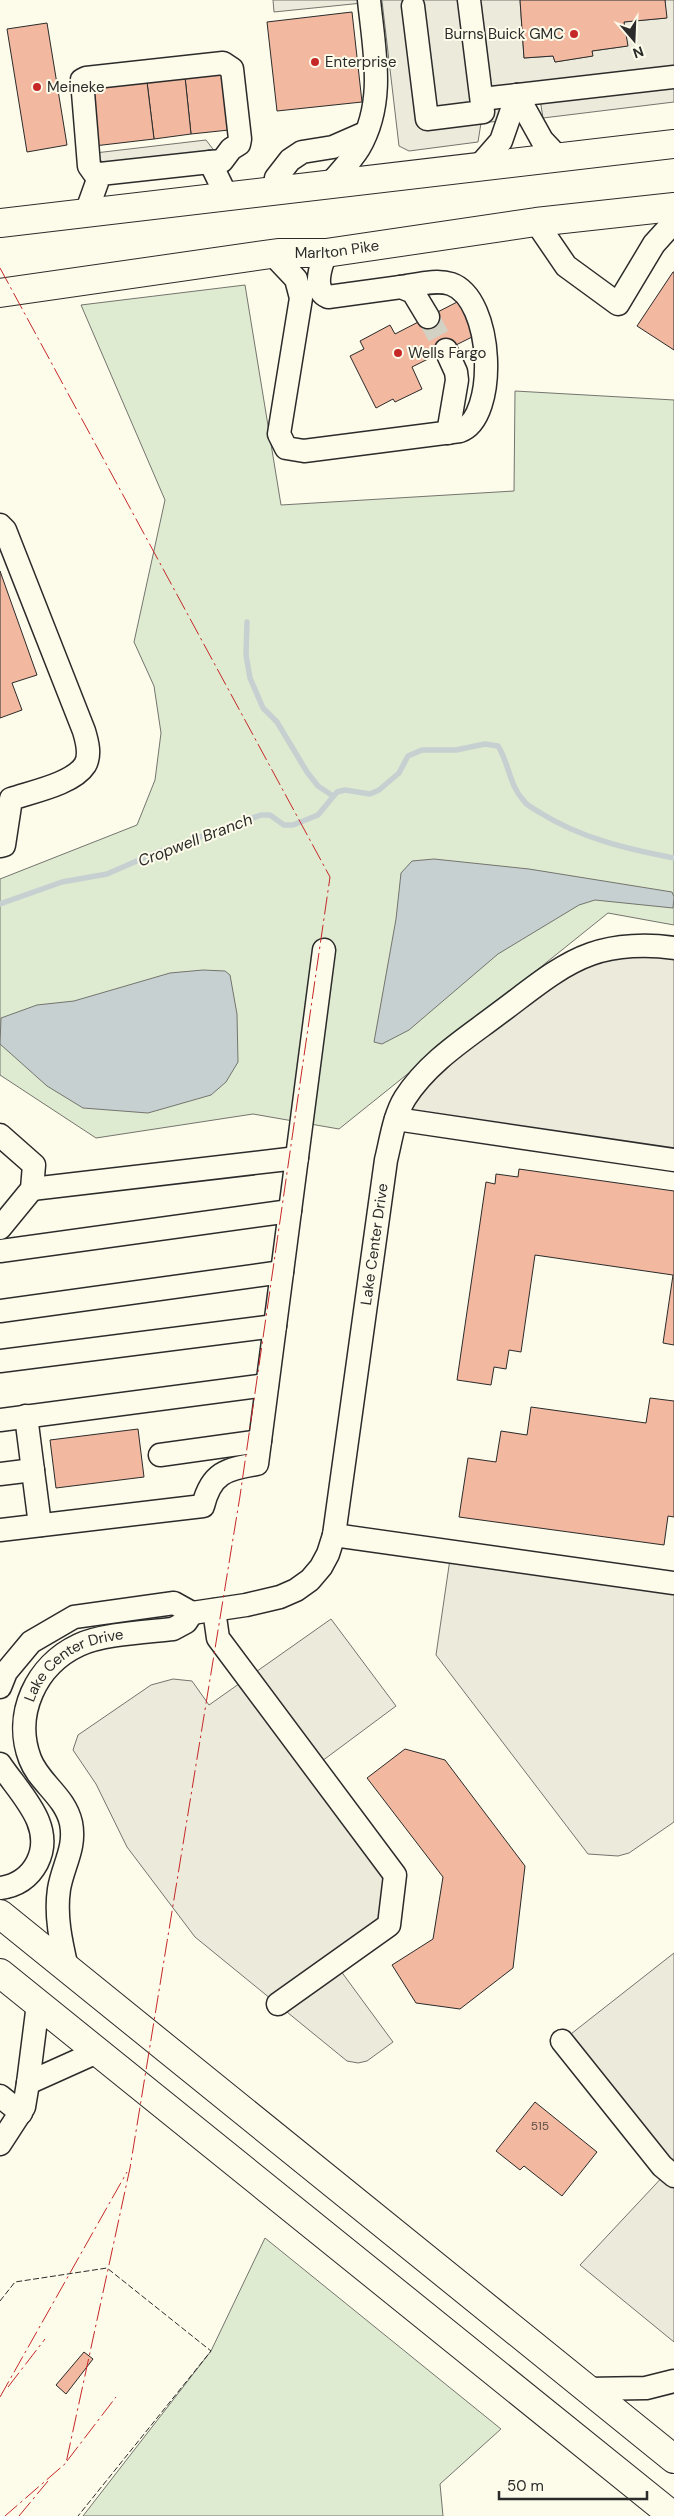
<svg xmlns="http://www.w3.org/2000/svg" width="674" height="2516" viewBox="0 0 674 2516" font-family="'DM Sans',sans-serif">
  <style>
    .green { fill: #deebd1; stroke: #74746e }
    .parking { fill: #eceadb; stroke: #74746e }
    .water { fill: #c7d0d0; stroke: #74746e }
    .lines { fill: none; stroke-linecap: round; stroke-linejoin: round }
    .stream { stroke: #c7d0d0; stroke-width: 5.5 }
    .building { fill: #f2b8a0; stroke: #2b2b2b }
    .minor-tunnel { stroke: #d3d1c4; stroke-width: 22; stroke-dasharray: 22 11; stroke-linecap: butt }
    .minor-casing { stroke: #2b2b2b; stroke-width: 25 }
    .highway-casing { stroke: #2b2b2b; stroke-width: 30 }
    .minor { stroke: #fdfbea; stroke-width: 22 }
    .highway { stroke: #fdfbea; stroke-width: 28 }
    .fence { stroke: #2b2b2b; stroke-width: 1; stroke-dasharray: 6 2.5; stroke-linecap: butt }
    .power { stroke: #c62828; stroke-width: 1; stroke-dasharray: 18 4 2.5 4; stroke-linecap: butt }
    .poi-dot { fill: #c62828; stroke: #fdfbea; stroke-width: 2 }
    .labels { text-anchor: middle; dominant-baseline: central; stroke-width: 4; stroke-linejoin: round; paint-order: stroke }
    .number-label { font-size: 12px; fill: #5d4e48 }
    .poi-label { font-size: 15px; fill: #2b2b2b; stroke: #fdfbea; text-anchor: start }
    .street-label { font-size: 15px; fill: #2b2b2b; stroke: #fdfbea }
    .water-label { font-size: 16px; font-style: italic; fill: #2b2b2b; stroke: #fdfbea }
  </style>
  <rect width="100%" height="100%" fill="#fdfbea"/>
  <g class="green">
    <path d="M245 285 281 505 514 491 515 391 674 400V925L608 913 339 1129 253 1114 96 1138 0 1075V879L137 825 155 780 161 733 154 686 134 642 165 500 81 305Z"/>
    <path d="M265 2238 501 2429 440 2484 443 2516H83L211 2351Z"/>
  </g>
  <g class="parking">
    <path d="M273 0H520L524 58 553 56 555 62 592 56V51L627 46 624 22 666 18 665 0H674V102L543 118 539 93 500 121 481 123 478 142 409 151 399 146 382 1 274 12Z"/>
    <path d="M206 140 222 161 111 173 95 153Z"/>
    <path d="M674 948V1160L396 1119 405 1099 562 969Z"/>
    <path d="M451 1552 674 1583V1822L629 1853 618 1856 588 1854 436 1655Z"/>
    <path d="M331 1619 396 1706 314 1767 395 1875 389 1925 335 1963 393 2042 367 2061 358 2063 347 2061 195 1937 127 1847 96 1784 73 1750 78 1735 151 1685 173 1679 192 1681 209 1705Z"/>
    <path d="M674 1953V2342L580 2265 668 2171 562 2041Z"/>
  </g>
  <g class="water">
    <path d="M434 859 529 869 672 892 674 897 673 908 595 900 579 905 498 954 409 1030 382 1044 374 1042 396 919 401 873 412 861Z"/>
    <path d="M203 970 225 971 230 975 237 1014 238 1062 226 1082 211 1095 148 1113 83 1108 47 1086 0 1044 1 1018 37 1005 74 1001 170 973Z"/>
  </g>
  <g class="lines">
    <g class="stream">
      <path d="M247 622 246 655 250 678 263 708 277 722 307 772 318 786 333 796"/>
      <path d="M0 904 62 882 107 874 155 853 261 815H270L284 825H293L318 815 337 792 345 790 370 794 379 790 399 773 408 756 422 750H456L485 744 498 746C509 763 509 785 524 801 527 806 535 809 539 812 580 838 627 849 674 858"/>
    </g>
  </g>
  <g class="building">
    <path d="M520 0H665L667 18 624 22 628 46 592 51 593 56 555 62 553 56 524 58Z"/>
    <path d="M352 12 362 102 277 111 267 22Z"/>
    <path d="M47 23 67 145 27 152 7 29Z"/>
    <path d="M222 73 229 130 191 134 185 77Z"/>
    <path d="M185 77 191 134 154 139 147 82Z"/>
    <path d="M147 82 154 139 94 146 87 89Z"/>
    <path d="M673 272H674V350L637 326Z"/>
    <path d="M459 301 476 335 412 367 422 389 395 402 393 399 376 408 350 356 364 349 360 341 390 325 395 334Z"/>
    <path d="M0 571 37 675 12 683 22 710 0 718Z"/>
    <path d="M519 1169 674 1191V1345L663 1343 673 1275 535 1255 521 1352 509 1350 506 1369 494 1367 491 1385 457 1380 486 1182 495 1184 496 1174 518 1177Z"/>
    <path d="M650 1398 674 1401V1517L668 1516 664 1545 459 1517 468 1458 496 1462 501 1431 527 1435 531 1407 646 1423Z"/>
    <path d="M138 1429 144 1477 56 1488 50 1440Z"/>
    <path d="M405 1749 445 1760 525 1866 513 1968 460 2009 416 2003 392 1965 433 1939 443 1877 367 1778Z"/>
    <path d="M535 2102 597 2152 562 2196 524 2166 520 2170 496 2151Z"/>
    <path d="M84 2352 93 2359 66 2394 56 2385Z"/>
  </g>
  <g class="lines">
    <path class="minor-tunnel" d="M428 317 446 350"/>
    <defs>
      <g id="minor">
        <path d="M413 6 427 119 483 112 469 0"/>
        <path d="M517 95 542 140 557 156"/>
        <path d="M482 99 674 77"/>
        <path d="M480 165 501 141 517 95"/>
        <path d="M100 174 94 173 89 166 82 80 86 78 223 63 232 69 240 139 239 144 231 149 222 161 210 162"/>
        <path d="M330 184C340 172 351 161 359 148 386 102 374 50 369 0"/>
        <path d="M274 191 276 178 290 160 302 152 333 147 365 133"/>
        <path d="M86 213 100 174 210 162 227 197"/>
        <path d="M536 222 566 266 618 304 654 244 674 222"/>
        <path d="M278 253 279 261 296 279 301 298 279 434 286 448 304 451 460 431C498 418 494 299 451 284 436 279 416 285 401 287"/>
        <path d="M326 253C321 265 312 290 328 297L401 287 413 292 428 317"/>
        <path d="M446 350 456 372 457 380 448 433"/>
        <path d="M0 525 5 530 84 731C87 741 91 755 85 765 73 784 31 792 11 799L4 845 0 846"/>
        <path d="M396 1119 674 1160"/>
        <path d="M0 1135 34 1165 32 1189 0 1228"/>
        <path d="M32 1189 297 1158"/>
        <path d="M0 1251 290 1211"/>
        <path d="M0 1311 282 1272"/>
        <path d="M0 1361 275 1326"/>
        <path d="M26 1416 40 1525"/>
        <path d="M0 1420 267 1385"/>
        <path d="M160 1455 260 1441"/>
        <path d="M0 1474 33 1470"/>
        <path d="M0 1530 203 1506C211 1473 226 1469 257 1464L324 950"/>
        <path d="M334 1535 674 1583"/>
        <path d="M214 1610 218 1638 395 1875 389 1925 278 2004"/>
        <path id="s1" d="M0 1687 6 1672 31 1642 74 1617 174 1603 192 1613 246 1605 280 1597 296 1590 310 1580 321 1567 328 1554 334 1535 386 1160C391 1140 394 1116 405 1098 428 1062 465 1039 498 1014 527 993 557 966 591 954 616 945 648 944 674 948"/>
        <path d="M0 1764C20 1794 56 1826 37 1863 29 1878 16 1886 0 1888"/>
        <path id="s2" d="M67 1968C61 1942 55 1916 59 1889 63 1865 76 1848 71 1823 65 1796 39 1783 30 1759 13 1714 36 1665 79 1645 102 1634 147 1632 173 1629L186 1622 192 1613"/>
        <path d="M38 2004 28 2083 97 2052"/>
        <path d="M562 2041 662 2166 674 2176"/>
        <path d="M0 2096 21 2113"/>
        <path d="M0 2144 24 2107 28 2083"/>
        <path d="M587 2389 646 2388 674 2381"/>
      </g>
      <g id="highway">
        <path d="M0 223 674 144"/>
        <path id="s3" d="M0 293 278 253H326L536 222 674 207"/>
        <path d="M0 1914 674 2459"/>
        <path d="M0 1973 673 2516"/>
      </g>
    </defs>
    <use href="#minor" class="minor-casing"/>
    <use href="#highway" class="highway-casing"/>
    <use href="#minor" class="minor"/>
    <use href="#highway" class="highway"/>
    <path class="fence" d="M0 2301 15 2282 107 2268 211 2351 78 2516"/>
    <g class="power">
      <path d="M0 268 330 877 240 1496 130 2168 66 2463 5 2516"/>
      <path d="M8 2387 45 2339"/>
      <path d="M0 2397 127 2172"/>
      <path d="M67 2461 116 2397"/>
      <path d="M19 2516 48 2481"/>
    </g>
  </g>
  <g class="poi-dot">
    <circle cx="574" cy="34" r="5"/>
    <circle cx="315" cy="62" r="5"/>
    <circle cx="37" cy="87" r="5"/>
    <circle cx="398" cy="353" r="5"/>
  </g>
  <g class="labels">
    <g class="number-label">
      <text x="540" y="2126">515</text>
    </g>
    <g class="poi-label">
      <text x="564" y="34" text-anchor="end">Burns Buick GMC</text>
      <text x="325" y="62">Enterprise</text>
      <text x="47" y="87">Meineke</text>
      <text x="408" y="353">Wells Fargo</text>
    </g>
    <g class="street-label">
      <text stroke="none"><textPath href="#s3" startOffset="340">Marlton Pike</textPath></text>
      <text stroke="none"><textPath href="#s1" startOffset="696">Lake Center Drive</textPath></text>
      <text stroke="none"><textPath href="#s2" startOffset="345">Lake Center Drive</textPath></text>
    </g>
    <g class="water-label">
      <text transform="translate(195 840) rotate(-21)">Cropwell Branch</text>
    </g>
  </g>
  <g transform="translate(634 40) rotate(161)" stroke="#fdfbea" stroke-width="4" paint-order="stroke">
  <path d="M0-4L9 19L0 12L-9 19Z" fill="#2b2b2b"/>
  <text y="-8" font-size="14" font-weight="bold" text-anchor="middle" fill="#2b2b2b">N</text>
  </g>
  <path d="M499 2491v8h148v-8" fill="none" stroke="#2b2b2b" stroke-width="2.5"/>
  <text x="507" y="2491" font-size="15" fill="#2b2b2b" stroke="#fdfbea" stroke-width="4" paint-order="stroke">50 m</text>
</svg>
